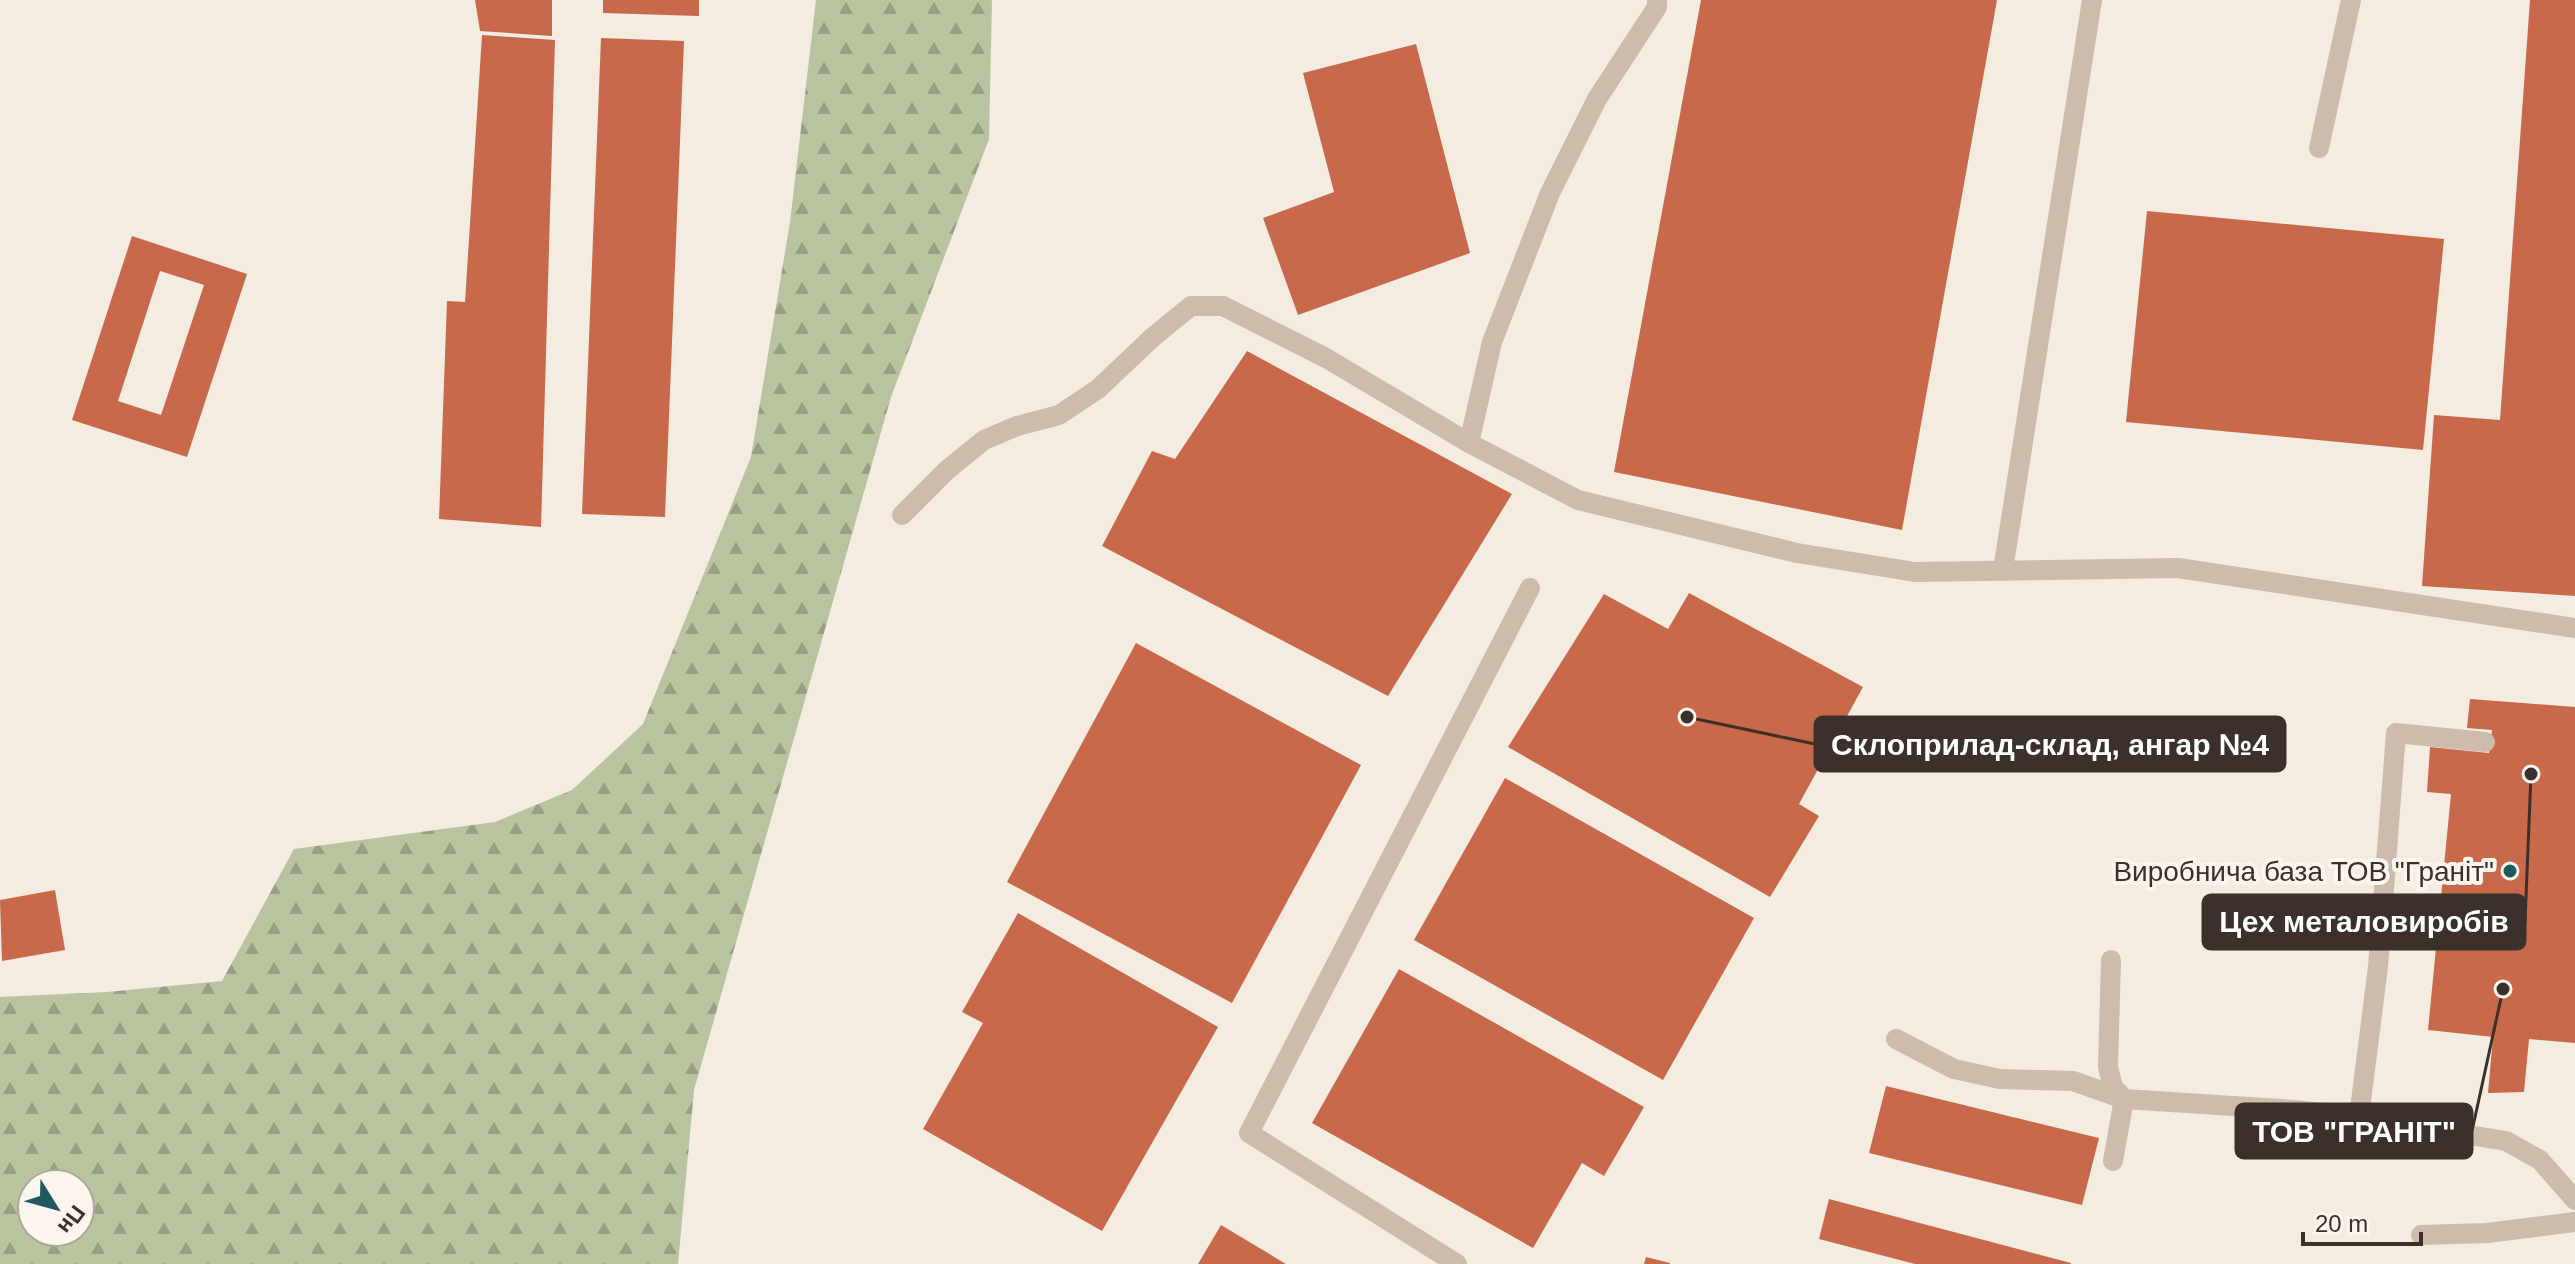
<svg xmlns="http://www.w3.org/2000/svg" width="2575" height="1264" viewBox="0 0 2575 1264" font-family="Helvetica,sans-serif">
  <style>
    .forest { fill: url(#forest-firs); fill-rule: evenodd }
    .building { fill: #c8694b; fill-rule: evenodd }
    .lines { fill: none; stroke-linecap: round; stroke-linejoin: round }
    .minor { stroke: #cdbbac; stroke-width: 20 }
    .poi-dot { fill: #1f5a5e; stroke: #fbf5ee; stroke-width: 3 }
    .labels { text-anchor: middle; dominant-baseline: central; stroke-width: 8; stroke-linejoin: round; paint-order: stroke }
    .poi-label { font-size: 28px; fill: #3b302b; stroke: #fbf5ee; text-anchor: end }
    .leader { fill: none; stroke: #3b302b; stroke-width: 3 }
    .callout-dot { fill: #3b302b; stroke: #fbf5ee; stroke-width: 3 }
    .callout { fill: #3b302b; stroke: #3b302b; stroke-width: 3 }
    .callout-label { font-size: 30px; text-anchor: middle; font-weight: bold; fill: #fff }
  </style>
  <defs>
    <pattern id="forest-firs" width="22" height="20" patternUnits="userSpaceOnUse" patternTransform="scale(2)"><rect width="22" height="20" fill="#b8c4a0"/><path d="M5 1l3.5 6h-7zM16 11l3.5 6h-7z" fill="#97a083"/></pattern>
  </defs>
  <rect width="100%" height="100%" fill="#f4ebe1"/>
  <path class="forest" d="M816 0H992L989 139 891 397 694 1090 678 1264H0V997L107 992 222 981 294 849 495 822 572 790 643 724 751 457 790 222ZM32 1184H80V1232H32Z"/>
  <g class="building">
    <path d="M475 0H552V36L480 31Z"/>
    <path d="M603 0H699V16L603 13Z"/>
    <path d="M1701 0H1997L1902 530 1614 472Z"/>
    <path d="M2530 0H2575V596L2422 586 2434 415 2500 420Z"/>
    <path d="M482 35 555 40 541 527 439 519 447 301 465 302Z"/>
    <path d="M601 38 684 41 665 517 582 514Z"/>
    <path d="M1416 44 1470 253 1298 315 1263 218 1334 192 1303 73Z"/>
    <path d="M2147 211 2444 239 2423 450 2126 422Z"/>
    <path d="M132 236 247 274 187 457 72 420ZM160 271 204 285 161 415 118 401Z"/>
    <path d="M1247 351 1512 494 1388 696 1102 546 1152 451 1175 459Z"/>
    <path d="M1689 593 1863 687 1799 804 1819 816 1770 897 1508 747 1604 594 1668 629Z"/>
    <path d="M1136 643 1361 765 1232 1003 1007 882Z"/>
    <path d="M2470 699 2575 707V1043L2529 1039 2524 1092 2488 1093 2493 1037 2428 1030 2451 794 2427 792 2430 747 2489 753 2492 730 2467 728Z"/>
    <path d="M1505 778 1754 918 1663 1080 1414 940Z"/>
    <path d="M55 890 65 950 2 961 0 900Z"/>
    <path d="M1018 913 1218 1027 1102 1231 923 1129 983 1023 962 1012Z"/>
    <path d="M1399 969 1644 1107 1604 1176 1582 1163 1533 1248 1312 1123Z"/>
    <path d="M1886 1086 2099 1138 2082 1205 1869 1153Z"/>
    <path d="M1829 1199 2071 1263V1264H1915L1819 1239Z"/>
    <path d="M1221 1225 1286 1264H1198Z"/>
    <path d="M1646 1257 1670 1263V1264H1644Z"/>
  </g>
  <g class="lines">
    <g class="minor">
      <path d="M2319 148 2351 0"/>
      <path d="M1469 443 1492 342 1550 193 1597 99 1657 7V0"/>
      <path d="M902 515 947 470 984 440 1017 426 1059 415 1098 389 1153 337 1191 306H1223L1326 358 1469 443 1578 500 1797 553 1915 572 2178 568 2575 628"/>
      <path d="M2003 570 2092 0"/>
      <path d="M2111 960 2108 1067 2113 1087 2124 1099 2113 1161"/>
      <path d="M1896 1039 1954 1069 2000 1079 2073 1081 2124 1099 2295 1110 2359 1117 2506 1141 2540 1160 2575 1200"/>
      <path d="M2359 1117 2378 967 2396 733 2485 742"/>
      <path d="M2421 1235 2487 1233 2575 1222"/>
      <path d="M1457 1264 1249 1133 1530 588"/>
    </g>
  </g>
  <circle class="poi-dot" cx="2510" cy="871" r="8"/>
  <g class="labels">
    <g class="poi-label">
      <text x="2494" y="871">Виробнича база ТОВ "Граніт"</text>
    </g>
  </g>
  <path class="leader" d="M1687 717L1815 744M2531 774L2525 922M2503 989L2472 1131"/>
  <g class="callout-dot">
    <circle cx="1687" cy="717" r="8"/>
    <circle cx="2531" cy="774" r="8"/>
    <circle cx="2503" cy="989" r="8"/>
  </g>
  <g class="callout">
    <rect x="1815" y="717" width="470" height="54" rx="8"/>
    <rect x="2203" y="895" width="322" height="54" rx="8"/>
    <rect x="2236" y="1104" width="236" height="54" rx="8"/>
  </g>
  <g class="callout-label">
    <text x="2050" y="755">Склоприлад-склад, ангар №4</text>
    <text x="2364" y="932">Цех металовиробів</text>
    <text x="2354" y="1142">ТОВ "ГРАНІТ"</text>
  </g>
  <g transform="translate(56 1208) rotate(127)"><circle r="38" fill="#fbf5ee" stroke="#aea6a0" stroke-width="2"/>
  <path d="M0-6L14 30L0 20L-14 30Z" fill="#1f5a5e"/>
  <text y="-12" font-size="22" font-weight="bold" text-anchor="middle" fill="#3b302b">Пн</text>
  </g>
  <path d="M2303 1232v12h118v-12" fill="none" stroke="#3b302b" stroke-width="4"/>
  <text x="2315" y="1232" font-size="24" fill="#3b302b" stroke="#fbf5ee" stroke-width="6" paint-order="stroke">20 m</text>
</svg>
